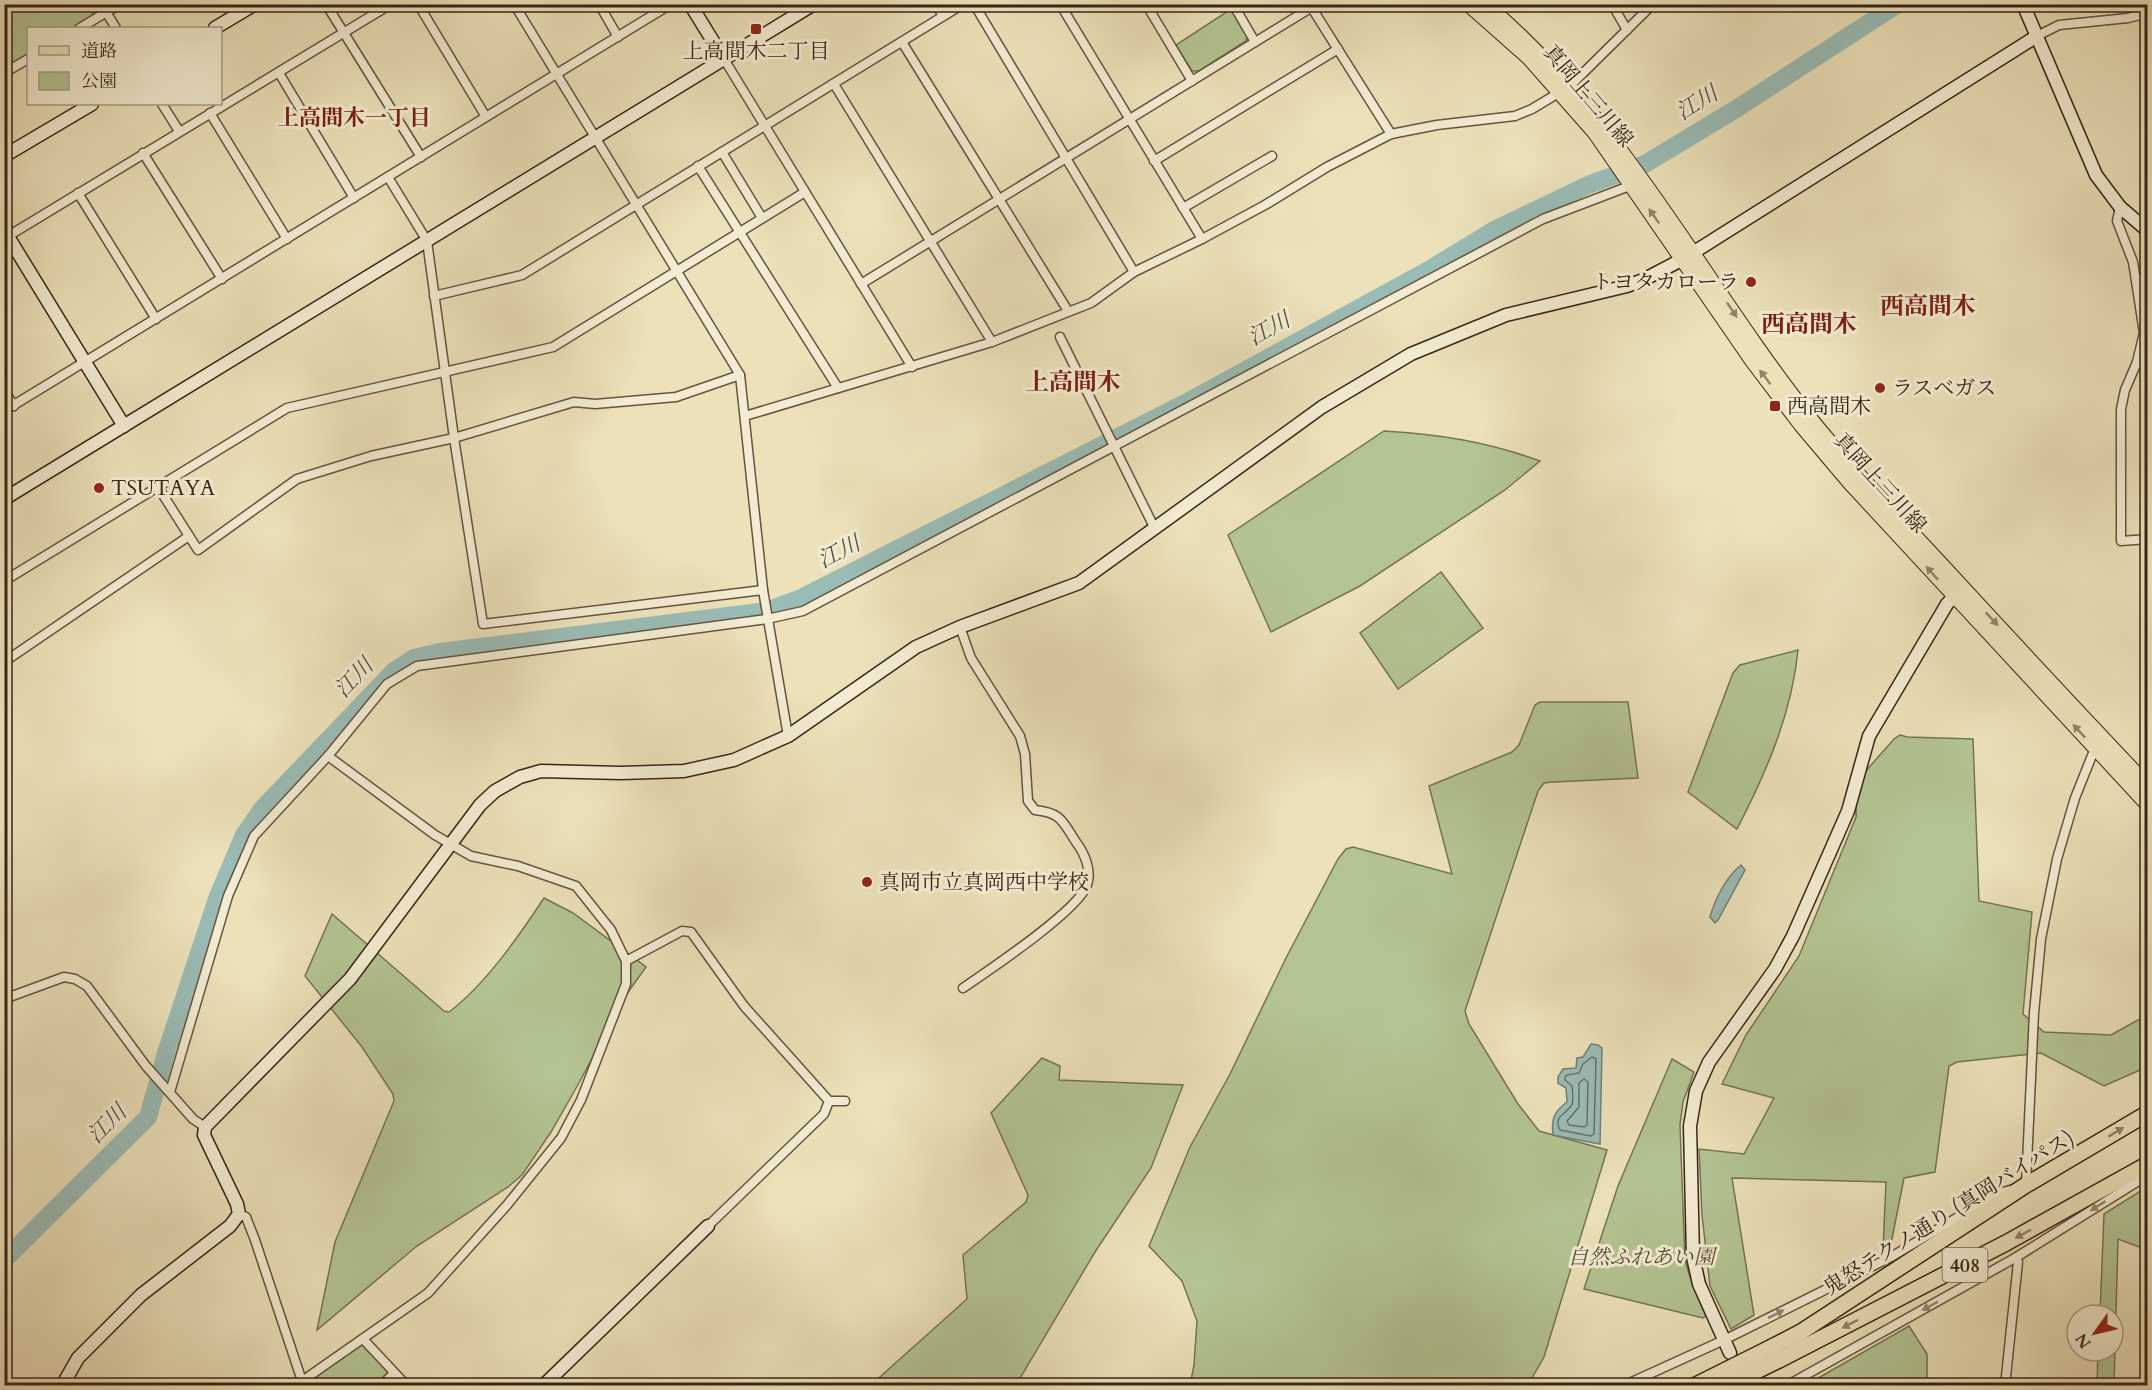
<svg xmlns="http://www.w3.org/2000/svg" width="2152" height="1390" viewBox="0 0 2152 1390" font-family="Cardo,'Noto Serif JP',serif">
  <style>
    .green { fill: #b3c492; stroke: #757456; stroke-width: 1.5 }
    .water { fill: #9abcb6; stroke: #728077; stroke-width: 1.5 }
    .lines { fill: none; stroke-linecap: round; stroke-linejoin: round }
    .shore { stroke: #687068; stroke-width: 1.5 }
    .river { stroke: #9abcb6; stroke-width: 18 }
    .street-casing { stroke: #645441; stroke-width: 11 }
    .secondary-casing { stroke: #372519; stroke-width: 15 }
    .primary-casing { stroke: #372519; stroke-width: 16 }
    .highway-casing { stroke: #372519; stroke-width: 18 }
    .street { stroke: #f3ecd2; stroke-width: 8 }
    .secondary { stroke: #f3ecd2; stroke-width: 12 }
    .primary { stroke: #ece1b9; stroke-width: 14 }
    .highway { stroke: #ece1b9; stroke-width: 15 }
    .highway-bridge-casing { stroke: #372519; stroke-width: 18; stroke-linecap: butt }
    .highway-bridge { stroke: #ece1b9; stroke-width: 15 }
    .oneway { fill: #928369 }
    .oneway2 { fill: #958876 }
    .poi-dot { fill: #8f2418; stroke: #f3ecd2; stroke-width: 2 }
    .labels { text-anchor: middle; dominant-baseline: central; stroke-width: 6; stroke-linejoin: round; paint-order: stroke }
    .shield { fill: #f3ecd2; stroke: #6f6150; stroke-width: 1.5 }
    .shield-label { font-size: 20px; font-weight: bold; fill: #372519 }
    .poi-label { font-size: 21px; fill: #372519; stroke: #f3ecd2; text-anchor: start }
    .street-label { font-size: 21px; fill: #372519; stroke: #f3ecd2 }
    .park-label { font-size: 21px; font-style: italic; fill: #564d37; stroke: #f3ecd2 }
    .water-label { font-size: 22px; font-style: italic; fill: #555248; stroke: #f3ecd2 }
    .neighbourhood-label { font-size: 22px; font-weight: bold; fill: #7a1f14; stroke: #f3ecd2 }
    .quarter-label { font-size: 24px; font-weight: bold; fill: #7a1f14; stroke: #f3ecd2 }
  </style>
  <rect width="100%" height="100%" fill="#ece1b9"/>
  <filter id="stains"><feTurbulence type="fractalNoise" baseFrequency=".00333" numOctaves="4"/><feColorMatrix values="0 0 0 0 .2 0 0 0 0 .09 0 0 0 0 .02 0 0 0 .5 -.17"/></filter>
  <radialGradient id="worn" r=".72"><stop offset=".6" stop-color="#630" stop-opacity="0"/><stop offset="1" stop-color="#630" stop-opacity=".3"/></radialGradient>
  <g class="green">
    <path d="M93 4 95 7 92 16 71 28H28V54L5 68 4 5Z"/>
    <path d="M1231 9 1247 36 1246 41 1199 71H1192L1176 45Z"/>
    <path d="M1384 431C1439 434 1488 442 1540 461L1505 490 1360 586 1271 632 1228 535Z"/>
    <path d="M1441 572 1483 628 1398 689 1360 633Z"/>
    <path d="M1798 650C1792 713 1766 773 1737 829L1688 792 1733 673 1740 665Z"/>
    <path d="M1540 702H1628L1638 778 1553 782 1544 783 1538 791 1465 1011 1469 1024 1518 1104 1539 1131 1607 1150 1544 1357 1528 1385H1190L1194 1365 1197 1321 1182 1281 1149 1246 1190 1147 1230 1074 1286 958 1338 859 1346 849 1353 847 1452 874 1429 786 1512 752 1519 745 1535 705Z"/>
    <path d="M1900 735 1907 737 1973 739 1979 901 2032 912 2023 1014 2044 1032 2111 1035 2147 1015V1067L2104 1086 2041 1053 1957 1062 1949 1066 1935 1172 1904 1178 1890 1249 1883 1250 1886 1182 1732 1178 1754 1315 1731 1329 1710 1286 1702 1215 1699 1149 1744 1154 1774 1098 1722 1084 1746 1035 1799 956 1856 817 1857 781 1894 739Z"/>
    <path d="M544 898 573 913 646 967 624 998 579 1083 551 1132 522 1175 508 1187 417 1246 317 1330 335 1242 394 1101 393 1094 362 1047 305 976 332 914 444 1011 449 1012C485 985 519 936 544 898Z"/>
    <path d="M1042 1058 1060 1066 1059 1080 1183 1085 1151 1168 1095 1252 1016 1385H871L967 1299 963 1255 1026 1202 1028 1195 991 1113Z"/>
    <path d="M1672 1059 1694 1072 1683 1102 1680 1125 1685 1261 1693 1286 1706 1316 1703 1318 1584 1289 1618 1186Z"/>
    <path d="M2147 1187V1250L2118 1239 2114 1385H2097L2098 1351H2113V1315H2100L2104 1214Z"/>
    <path d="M1909 1326 1927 1354V1385H1806Z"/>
    <path d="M363 1339 394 1373 381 1385 295 1386Z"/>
  </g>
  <g class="water">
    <path d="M1741 865 1745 870 1718 920 1715 923 1710 917C1715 899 1726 877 1741 865Z"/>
    <path d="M1591 1044 1598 1045 1602 1048 1600 1144 1553 1135C1551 1119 1554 1112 1567 1102L1566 1088 1558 1083V1077L1563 1069 1576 1068 1577 1058 1583 1057Z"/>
  </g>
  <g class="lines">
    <g class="shore">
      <path d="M1592 1057 1596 1059 1594 1134 1591 1136 1560 1130C1553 1116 1565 1115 1571 1106 1575 1101 1572 1092 1572 1086L1565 1080V1077L1567 1075 1579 1073 1583 1064Z"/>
      <path d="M1584 1079 1588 1082 1587 1125 1584 1127 1569 1125 1567 1121 1579 1107V1083Z"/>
    </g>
    <path class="river" d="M4 1260 148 1117 167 1050 218 896 244 835 262 809 394 671 414 658 440 652 766 611 799 599 1193 399 1427 271 1496 229 1588 185 1645 164 1736 109 1898 4"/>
    <defs>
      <g id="street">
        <path d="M101 4 116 28"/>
        <path d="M326 4 421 157"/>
        <path d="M418 4 486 117"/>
        <path d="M514 4 740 375 763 590 788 736"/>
        <path d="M599 4 618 37"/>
        <path d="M936 4 943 16"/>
        <path d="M974 4 1134 272"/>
        <path d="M1060 4 1202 239"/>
        <path d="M1146 4 1192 81"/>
        <path d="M1233 4 1255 42"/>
        <path d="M1612 4 1627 30"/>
        <path d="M1310 5 1391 134"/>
        <path d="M80 28 120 4"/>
        <path d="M2037 36 2059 25 2128 18 2148 13"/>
        <path d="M902 42 1068 311"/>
        <path d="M724 59 912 367"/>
        <path d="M4 73 28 59"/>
        <path d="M279 73 354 198"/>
        <path d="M834 84 992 342"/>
        <path d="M162 104 179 131"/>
        <path d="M210 113 287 239"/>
        <path d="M722 152 762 218"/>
        <path d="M143 153 222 279"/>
        <path d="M1154 161 1338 49"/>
        <path d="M698 166 838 388"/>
        <path d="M388 177 427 241 454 438 483 624 763 590"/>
        <path d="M78 193 156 319"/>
        <path d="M2120 207 2117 221 2133 262 2144 333 2137 362 2125 390 2121 409V541L2148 539"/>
        <path d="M1183 208 1272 156"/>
        <path d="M5 238 391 4"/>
        <path d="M2136 278 2148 284"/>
        <path d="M861 284 1317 4"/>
        <path d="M434 296 522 275 963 4"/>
        <path d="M1060 337 1155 529"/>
        <path d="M2137 362 2148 366"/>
        <path d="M4 390 14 406"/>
        <path d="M4 411 671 4"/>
        <path d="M745 416 992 342 1091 303 1134 272 1202 239 1265 205 1327 167 1391 134 1437 125 1515 116 1532 109 1570 86 1653 4"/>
        <path d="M158 487 198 550 297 479 371 456 454 438 574 402 595 404 676 397 740 375"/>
        <path d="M4 581 287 408 553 347 805 192"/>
        <path d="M960 627 971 658 1020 736 1025 754 1028 801 1035 810C1062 813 1062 821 1076 842 1085 854 1092 871 1087 885 1078 911 989 970 963 988"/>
        <path d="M4 662 189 536"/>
        <path d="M626 961 682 931 691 932 744 1006 829 1101H845"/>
        <path d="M4 999 64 977 75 979 87 986 146 1066 193 1119 205 1127"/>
        <path d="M170 1092 228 896 254 836 328 756 387 684 417 666 767 619 803 611 1543 219 1632 185"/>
        <path d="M2026 1185 2034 1013 2041 939 2057 859 2075 798 2095 748"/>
        <path d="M239 1214 246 1217 255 1240 302 1381"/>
        <path d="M708 1226 824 1114 829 1101"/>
        <path d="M363 1339 407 1386"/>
        <path d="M295 1386 428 1293 507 1205 561 1138 581 1100 626 984V961L611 930 576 886 518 866 471 856 435 835 328 756"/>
        <path d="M381 1386 394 1373"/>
        <path d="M1623 1386 1724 1340 1891 1257 1997 1194 2010 1190"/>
        <path d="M1786 1386 2015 1258 2148 1175"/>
        <path d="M2005 1386 2018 1262 2015 1258"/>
      </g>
      <g id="secondary">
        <path d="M690 4 724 59"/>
        <path d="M2023 4 2096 175 2120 207 2148 231"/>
        <path d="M215 28 255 4"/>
        <path d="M4 156 92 104"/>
        <path d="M4 230 124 426"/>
        <path d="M4 499 814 4"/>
        <path d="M1730 1353 1699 1284 1693 1257 1690 1126 1696 1091 1709 1062 1775 969 1793 936 1848 811 1869 736 1947 604 1961 589"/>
        <path d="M62 1386 78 1358 141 1295 230 1226 239 1214 237 1204 204 1135 205 1127 350 979 480 805 495 791 520 777 541 771 621 773 684 771 734 760 788 736 916 647 960 627 1079 583 1322 407 1411 354 1506 315 1627 286 1643 280 1683 259 2037 36"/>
        <path d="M543 1386 708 1226"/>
      </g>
      <g id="primary">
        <path d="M1468 4 1529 58 1595 133 1753 362 1801 425 1850 483 2148 805"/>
        <path d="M1485 4C1622 118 1700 279 1809 417 1850 468 1896 515 1940 563 2009 638 2078 712 2148 786"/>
      </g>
      <g id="highway">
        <path d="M1772 1347 1801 1332 2026 1185 2148 1113"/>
        <path d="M1779 1360 2006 1243 2148 1164"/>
      </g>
    </defs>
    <use href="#street" class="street-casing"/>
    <use href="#secondary" class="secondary-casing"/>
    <use href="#primary" class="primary-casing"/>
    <use href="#highway" class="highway-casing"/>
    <use href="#street" class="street"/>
    <use href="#secondary" class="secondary"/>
    <use href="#primary" class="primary"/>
    <use href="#highway" class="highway"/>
    <defs>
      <g id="highway-bridge">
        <path d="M1694 1386 1772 1347"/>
        <path d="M1726 1386 1779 1360"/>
      </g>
    </defs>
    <use href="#highway-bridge" class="highway-bridge-casing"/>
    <use href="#highway-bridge" class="highway-bridge"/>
  </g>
  <defs><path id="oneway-solid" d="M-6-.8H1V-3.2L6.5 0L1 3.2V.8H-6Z" transform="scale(1.5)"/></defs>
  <g class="oneway">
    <use href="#oneway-solid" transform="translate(1654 216) rotate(-125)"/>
    <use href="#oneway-solid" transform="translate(1732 310) rotate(56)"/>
    <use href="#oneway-solid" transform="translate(1765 377) rotate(-127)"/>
    <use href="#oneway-solid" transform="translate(1932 573) rotate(-132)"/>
    <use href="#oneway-solid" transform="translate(1992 619) rotate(47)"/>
    <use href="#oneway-solid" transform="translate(2079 731) rotate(-133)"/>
    <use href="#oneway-solid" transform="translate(2116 1132) rotate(-31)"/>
    <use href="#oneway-solid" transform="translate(2023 1234) rotate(152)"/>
    <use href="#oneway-solid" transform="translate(1850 1324) rotate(153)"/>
  </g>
  <g class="oneway2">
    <use href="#oneway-solid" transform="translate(2098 1206) rotate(148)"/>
    <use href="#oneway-solid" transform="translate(1930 1306) rotate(151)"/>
    <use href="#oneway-solid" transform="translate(1776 1314) rotate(-27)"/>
  </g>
  <g class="poi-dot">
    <rect x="750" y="23" width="12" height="12" rx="3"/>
    <circle cx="1751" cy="282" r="6"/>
    <circle cx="1880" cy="388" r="6"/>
    <rect x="1769" y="400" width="12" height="12" rx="3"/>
    <circle cx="99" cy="488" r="6"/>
    <circle cx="867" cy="882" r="6"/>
  </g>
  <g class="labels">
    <rect class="shield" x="1942.5" y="1248" width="45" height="34" rx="4.5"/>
    <g class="shield-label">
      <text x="1965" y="1265">408</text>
    </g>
    <g class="poi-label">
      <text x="756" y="51" text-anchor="middle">上高間木二丁目</text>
      <text x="1739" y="282" text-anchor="end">トヨタカローラ</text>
      <text x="1892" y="388">ラスベガス</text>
      <text x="1787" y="406">西高間木</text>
      <text x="111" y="488">TSUTAYA</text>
      <text x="879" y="882">真岡市立真岡西中学校</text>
    </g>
    <g class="street-label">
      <text transform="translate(1588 96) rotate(50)">真岡上三川線</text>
      <text transform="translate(1880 483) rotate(48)">真岡上三川線</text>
      <text transform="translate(1949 1213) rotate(-32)">鬼怒テクノ通り (真岡バイパス)</text>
    </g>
    <g class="park-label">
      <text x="1641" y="1257">自然ふれあい園</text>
    </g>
    <g class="water-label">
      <text transform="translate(1697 103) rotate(-32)">江川</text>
      <text transform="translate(1269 329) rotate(-29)">江川</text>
      <text transform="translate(839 552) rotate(-27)">江川</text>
      <text transform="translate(354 678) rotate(-46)">江川</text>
      <text transform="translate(107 1124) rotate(-45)">江川</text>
    </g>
    <g class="neighbourhood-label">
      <text x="354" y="118">上高間木一丁目</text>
    </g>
    <g class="quarter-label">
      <text x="1928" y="306">西高間木</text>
      <text x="1809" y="324">西高間木</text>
      <text x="1073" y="382">上高間木</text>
    </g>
  </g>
  <rect width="2152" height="1390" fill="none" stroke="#ece1b9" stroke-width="24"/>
  <rect x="6" y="6" width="2140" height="1378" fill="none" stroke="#372519" stroke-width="3"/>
  <rect x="12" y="12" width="2128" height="1366" fill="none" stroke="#372519" stroke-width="1.5"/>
  <rect x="27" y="27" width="195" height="78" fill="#f3ecd2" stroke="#a89c88" stroke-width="1.5"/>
  <rect x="39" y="46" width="30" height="9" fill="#ece1b9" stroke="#a89c88" stroke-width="1.5"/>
  <text x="81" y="57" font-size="18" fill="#372519">道路</text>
  <rect x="39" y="72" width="30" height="18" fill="#b3c492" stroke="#a89c88" stroke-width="1.5"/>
  <text x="81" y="87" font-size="18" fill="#372519">公園</text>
  <g transform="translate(2095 1333) rotate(236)"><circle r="28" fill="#f3ecd2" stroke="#a89c88" stroke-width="1.5"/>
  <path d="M0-4.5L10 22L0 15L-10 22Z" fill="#8f2418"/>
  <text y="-9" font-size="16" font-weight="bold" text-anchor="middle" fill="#372519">N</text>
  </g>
  <rect width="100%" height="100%" filter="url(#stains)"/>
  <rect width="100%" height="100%" fill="url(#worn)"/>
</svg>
